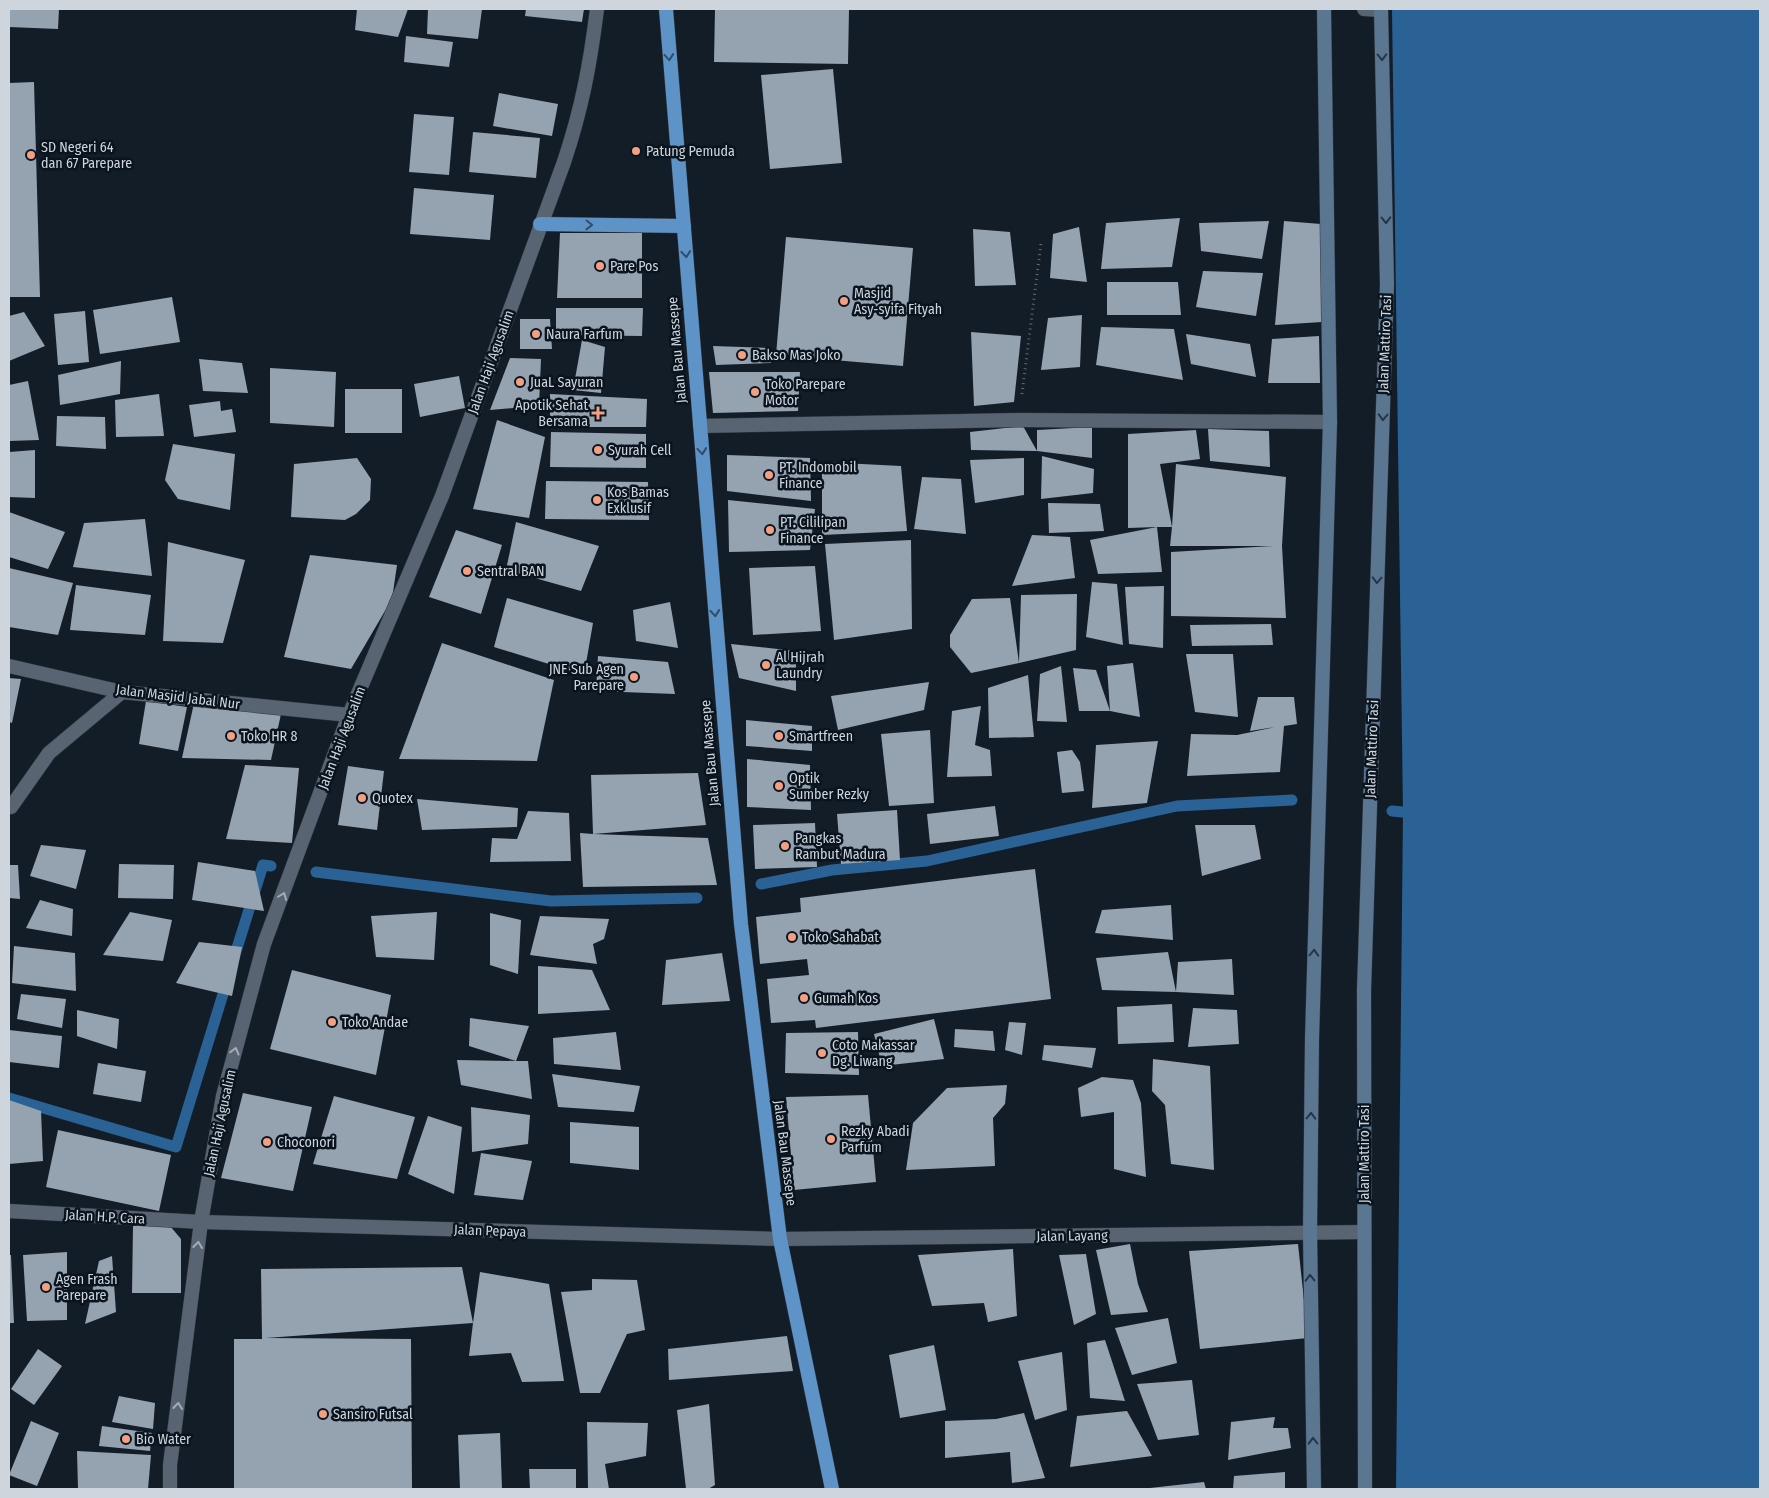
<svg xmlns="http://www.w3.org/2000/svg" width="1769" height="1498" viewBox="0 0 1769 1498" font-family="'Fira Sans Condensed',sans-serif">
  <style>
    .water { fill: #2a6295 }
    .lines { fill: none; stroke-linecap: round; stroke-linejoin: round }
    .stream { stroke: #2a6295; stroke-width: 11 }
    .building { fill: #95a2b0 }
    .minor-casing { stroke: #333841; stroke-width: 15 }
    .tertiary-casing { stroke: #333841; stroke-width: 15 }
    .secondary-casing { stroke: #333841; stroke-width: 15 }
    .trunk-casing { stroke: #333841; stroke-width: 15 }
    .path { stroke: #616a74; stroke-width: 3; stroke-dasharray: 1 4; stroke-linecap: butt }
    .minor { stroke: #586471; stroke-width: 14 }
    .tertiary { stroke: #586471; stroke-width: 14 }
    .secondary { stroke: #5a7691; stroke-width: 14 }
    .trunk { stroke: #5e93c8; stroke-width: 14 }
    .oneway { stroke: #304d6a }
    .oneway2 { stroke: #263646 }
    .oneway3 { stroke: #a5adb7 }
    .poi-dot { fill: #f39f83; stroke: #0a141e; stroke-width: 2 }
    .labels { text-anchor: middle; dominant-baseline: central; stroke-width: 5; stroke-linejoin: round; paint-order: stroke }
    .poi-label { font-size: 14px; fill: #ced5dd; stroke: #0a141e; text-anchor: start }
    .street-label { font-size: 14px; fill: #ced5dd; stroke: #0a141e }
  </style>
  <rect width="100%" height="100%" fill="#131d28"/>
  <path class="water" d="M1392 9H1760V1489H1396L1403 812Z"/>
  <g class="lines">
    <g class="stream">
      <path d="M1392 811 1403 812"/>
      <path d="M316 872 551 901 697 898"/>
      <path d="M761 884 832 870 927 861 1177 806 1292 800"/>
      <path d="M233 961 263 865 271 866"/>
      <path d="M9 1098 176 1147 227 981"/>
    </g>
  </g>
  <g class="building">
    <path d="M9 9H59L58 29 9 27Z"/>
    <path d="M357 9H408L398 37 355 30Z"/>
    <path d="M428 9H482L478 39 427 34Z"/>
    <path d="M526 9H584L582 22 525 16Z"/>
    <path d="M715 9H849L848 64 714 62Z"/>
    <path d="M406 36 453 42 449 67 404 62Z"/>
    <path d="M833 69 842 163 770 169 761 75Z"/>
    <path d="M34 82 40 297H9V83Z"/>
    <path d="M499 93 558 104 552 136 493 126Z"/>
    <path d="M414 114 454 117 449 175 409 172Z"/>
    <path d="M473 132 540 138 536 178 469 172Z"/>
    <path d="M414 188 494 195 490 240 410 234Z"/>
    <path d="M1180 218 1172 267 1101 269 1106 223Z"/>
    <path d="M1269 221 1262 259 1201 251 1199 223Z"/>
    <path d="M1284 221 1321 224 1322 322 1275 325Z"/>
    <path d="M1079 227 1087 282 1050 278 1053 234Z"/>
    <path d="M973 229 1010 232 1016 285 975 286Z"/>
    <path d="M560 233H642V298H557Z"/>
    <path d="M786 237 913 248 903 366 776 355Z"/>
    <path d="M1203 271 1263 273 1256 316 1196 307Z"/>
    <path d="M1107 282H1178L1181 315H1107Z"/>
    <path d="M172 297 180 342 100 354 93 310Z"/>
    <path d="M556 308H643L642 336 556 335Z"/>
    <path d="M85 311 89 362 58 365 54 314Z"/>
    <path d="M24 312 45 346 9 361V316Z"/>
    <path d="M1082 315 1080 367 1041 370 1048 318Z"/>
    <path d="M520 319H550L552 349H520Z"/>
    <path d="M1101 327 1174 329 1183 380 1096 365Z"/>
    <path d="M971 332 1021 336 1014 402 974 406Z"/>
    <path d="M1186 334 1250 344 1256 377 1191 364Z"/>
    <path d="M1319 336 1320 383H1268L1272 339Z"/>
    <path d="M582 340 605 347 601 393 573 390Z"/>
    <path d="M713 346 770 348 771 363 716 365Z"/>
    <path d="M510 358 541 359 539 406 490 410Z"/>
    <path d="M199 359 242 363 248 393 203 391Z"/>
    <path d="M121 361 120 394 60 405 58 375Z"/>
    <path d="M270 368 336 372 334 427 270 423Z"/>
    <path d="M709 372H800L798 411 713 413Z"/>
    <path d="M459 376 465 408 420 417 414 384Z"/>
    <path d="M28 381 39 440 9 441V385Z"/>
    <rect x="345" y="389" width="57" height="44"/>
    <path d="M159 394 164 436 116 437 115 400Z"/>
    <path d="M550 394 647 399 646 427H550Z"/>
    <path d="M220 401 221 411 232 409 236 432 194 437 189 405Z"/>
    <path d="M57 416 105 417 106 449 56 446Z"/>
    <path d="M497 420 545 437 529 518 473 509Z"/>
    <path d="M1023 426 1037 451V430L1092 427V458L1037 451 971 450 970 432Z"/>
    <path d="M1208 429 1269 431 1270 467 1210 461Z"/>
    <path d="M1196 430 1200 459 1160 464 1172 527 1176 464 1286 477 1282 546 1286 618 1171 616V552L1274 546H1170L1172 527H1157L1162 572 1098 574 1090 540 1157 527 1128 528V434Z"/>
    <path d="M551 432 646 434V468L550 467Z"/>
    <path d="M173 444 235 454 230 510 178 499 165 480Z"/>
    <path d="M35 450V498L9 497V452Z"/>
    <path d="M727 455 810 458 811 501 727 491Z"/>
    <path d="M1042 456 1094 469 1093 493 1041 499Z"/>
    <path d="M357 458 371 479 370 500 356 514 345 520 291 517 294 464Z"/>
    <path d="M1024 458V495L975 503 970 460Z"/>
    <path d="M822 462 901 466 907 531 822 535Z"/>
    <path d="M922 477 961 479 966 534 914 529Z"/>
    <path d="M546 481 648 482 649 520 545 519Z"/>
    <path d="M728 500 815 509 810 550 729 552Z"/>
    <path d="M1048 503 1100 504 1104 531 1049 533Z"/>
    <path d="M9 512 65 532 48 569 9 557Z"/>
    <path d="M145 519 152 576 73 567 84 523Z"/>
    <path d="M516 522 599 546 581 591 506 570Z"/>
    <path d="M456 530 502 545 481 614 429 597Z"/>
    <path d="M1032 535 1070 537 1075 578 1012 586Z"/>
    <path d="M911 540 912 629 834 640 825 544Z"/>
    <path d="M168 542 245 560 223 643 163 641Z"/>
    <path d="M310 555 397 565 392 599 351 669 284 657Z"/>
    <path d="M815 566 821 631 753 635 749 568Z"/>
    <path d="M9 568 73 583 58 635 9 627Z"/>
    <path d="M1092 582 1117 584 1123 645 1086 637Z"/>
    <path d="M76 585 151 595 145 635 70 630Z"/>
    <path d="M1164 586 1163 648 1129 644 1125 587Z"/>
    <path d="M1077 594 1076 650 1019 663 1021 595Z"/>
    <path d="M507 598 593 623 584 675 494 647Z"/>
    <path d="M1010 598 1019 663 971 673 950 647V635L972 599Z"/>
    <path d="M670 602 678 648 636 641 633 610Z"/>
    <path d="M1271 624 1273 645 1192 646 1190 625Z"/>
    <path d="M442 643 554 680 537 761 399 759Z"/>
    <path d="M731 644 796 651V691L739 678Z"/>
    <path d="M1186 654H1233L1238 717 1195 712Z"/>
    <path d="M598 656 668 662 675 694 596 691Z"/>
    <path d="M1133 663 1140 717 1110 711 1107 666Z"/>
    <path d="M1061 666 1067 722 1037 721 1040 674Z"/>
    <path d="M1073 668 1096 670 1110 711H1079Z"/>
    <path d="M1028 675 1034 737 989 738 988 688Z"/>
    <path d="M9 678 21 679 12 723 9 722Z"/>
    <path d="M929 682 924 710 838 730 831 696Z"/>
    <path d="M1258 697H1294L1297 724 1284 726 1280 772 1187 776 1191 734 1237 735 1275 727 1250 731Z"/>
    <path d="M146 701 187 707 178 751 139 744Z"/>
    <path d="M194 703 281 714 271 760 182 758Z"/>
    <path d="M981 706 975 745 990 750 992 776 947 777 952 711Z"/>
    <path d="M746 720 812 726V751L746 746Z"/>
    <path d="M930 730 934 803 889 806 881 734Z"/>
    <path d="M1158 741 1147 803 1092 808 1096 745Z"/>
    <path d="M1072 750 1080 762 1084 791 1062 793 1057 752Z"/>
    <path d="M747 759 810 765 811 810 747 807Z"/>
    <path d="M245 765 299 768 292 843 226 839Z"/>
    <path d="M348 766 384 771 377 830 338 825Z"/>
    <path d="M698 773 706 825 593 834 708 838 717 885 583 887 580 833 593 834 591 775Z"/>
    <path d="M417 799 518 808 517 827 422 830Z"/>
    <path d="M995 806 999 836 930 844 927 814Z"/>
    <path d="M897 810 900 860 841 864 837 814Z"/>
    <path d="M528 811 569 813 571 861 490 862 492 838 517 839Z"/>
    <path d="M815 823 817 867 755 869 753 825Z"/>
    <path d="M1195 825H1255L1261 859 1202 876Z"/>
    <path d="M41 845 86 850 76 889 30 876Z"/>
    <path d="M198 862 255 871 264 911 192 900Z"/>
    <path d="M119 864 174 865 173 899 118 898Z"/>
    <path d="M9 865H18L20 899 9 898Z"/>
    <path d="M1035 869 1051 999 816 1028 815 1020 771 1023 767 979 809 975 807 959 760 964 756 917 801 912 800 898Z"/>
    <path d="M40 900 73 909 72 936 26 928Z"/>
    <path d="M1171 905 1173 940 1095 933 1102 910Z"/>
    <path d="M130 912 172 920 163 961 103 955Z"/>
    <path d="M437 912 434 960 376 957 371 916Z"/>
    <path d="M490 913 521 920 518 974 490 965Z"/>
    <path d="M540 916 609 919 604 939 593 944 597 964 530 955Z"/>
    <path d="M199 942 242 947 232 996 176 983Z"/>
    <path d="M14 946 75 953 76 991 12 983Z"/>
    <path d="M1168 952 1176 992 1102 990 1096 958Z"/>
    <path d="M722 953 730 1001 662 1005 666 960Z"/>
    <path d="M1232 959 1234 995 1176 992 1178 962Z"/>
    <path d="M538 966 592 970 610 1010 538 1014Z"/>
    <path d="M292 970 391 995 376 1075 270 1049Z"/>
    <path d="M21 994 66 999 62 1028 17 1019Z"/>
    <path d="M1172 1004 1174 1042 1118 1044 1117 1007Z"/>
    <path d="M1193 1008 1237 1010 1239 1044 1188 1047Z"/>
    <path d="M77 1010 119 1019 117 1049 77 1036Z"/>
    <path d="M470 1018 529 1026 516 1061H528L532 1099 461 1085 457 1060 516 1061 469 1046Z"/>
    <path d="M934 1019 944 1059 882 1066 874 1034Z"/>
    <path d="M1009 1022 1026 1023 1022 1055 1005 1050Z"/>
    <path d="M955 1029 993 1031 995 1051 954 1047Z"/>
    <path d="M9 1030 62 1036 59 1068 9 1062Z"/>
    <path d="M616 1032 621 1070 554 1064 553 1038Z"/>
    <path d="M858 1032 859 1075 785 1073 786 1033Z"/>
    <path d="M1044 1045 1096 1048 1092 1068 1042 1060Z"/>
    <path d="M1153 1059 1210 1066 1214 1170 1171 1164 1165 1105 1152 1091Z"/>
    <path d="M98 1063 146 1071 141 1102 93 1094Z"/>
    <path d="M552 1074 640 1086 634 1112 558 1107Z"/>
    <path d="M1102 1077 1133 1080 1141 1103 1146 1177 1114 1169V1112L1081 1117 1078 1088Z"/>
    <path d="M1007 1085 1005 1104 993 1118 995 1166 906 1170 913 1123 947 1088Z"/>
    <path d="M243 1093 312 1107 293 1191 221 1178Z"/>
    <path d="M868 1095 876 1182 794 1190 786 1097Z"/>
    <path d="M334 1096 415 1117 397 1179 313 1164Z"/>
    <path d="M9 1100 41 1111 43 1161 9 1164Z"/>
    <path d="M471 1107 530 1115 528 1144 472 1152Z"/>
    <path d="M428 1116 462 1127 454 1194 408 1174Z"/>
    <path d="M570 1122 639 1127V1170L570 1163Z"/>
    <path d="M58 1130 171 1155 159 1211 46 1187Z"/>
    <path d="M481 1153 532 1161 523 1200 474 1195Z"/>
    <path d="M133 1226H170L181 1239V1293H132Z"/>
    <path d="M1130 1244 1138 1284 1148 1312 1111 1315 1096 1250Z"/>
    <path d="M1298 1244 1308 1338 1200 1349 1189 1251Z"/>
    <path d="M1013 1249 1017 1316 988 1322 984 1303 932 1306 918 1255Z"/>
    <path d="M67 1252V1320L27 1321 23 1255Z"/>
    <path d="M1086 1254 1096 1314 1074 1325 1059 1255Z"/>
    <path d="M9 1255H11L14 1323H9Z"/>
    <path d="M112 1256 116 1312 85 1324 99 1261Z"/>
    <path d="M462 1267 473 1323 480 1272 549 1284 564 1381 522 1382 511 1353 469 1356 473 1323 266 1338 411 1339 412 1489H234V1339H262L261 1269Z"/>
    <path d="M592 1279 637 1280 645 1330 627 1334 600 1393H580L561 1292 592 1290Z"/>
    <path d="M1168 1318 1177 1363 1132 1375 1115 1328Z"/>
    <path d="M787 1336 793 1371 669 1380 668 1349Z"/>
    <path d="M1105 1340 1125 1401 1090 1398 1087 1343Z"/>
    <path d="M934 1345 946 1410 900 1418 889 1355Z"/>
    <path d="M38 1349 62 1366 34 1405 11 1389Z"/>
    <path d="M1062 1352 1067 1410 1035 1420 1018 1361Z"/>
    <path d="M1192 1380 1199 1435 1158 1440 1137 1384Z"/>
    <path d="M119 1396 155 1403 153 1429 112 1422Z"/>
    <path d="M709 1404 715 1485 708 1489H686L677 1410Z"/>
    <path d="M1127 1411 1152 1456 1070 1467 1077 1416Z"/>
    <path d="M1024 1413 1045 1478 1012 1483 1010 1452 945 1458V1421L996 1419Z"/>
    <path d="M1275 1417 1273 1428H1288L1291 1448 1228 1460 1231 1422Z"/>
    <path d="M31 1421 59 1433 37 1486 9 1475Z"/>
    <path d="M587 1422 648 1423 646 1456 605 1464 609 1489H588Z"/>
    <path d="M102 1426 152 1433 150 1451 99 1446Z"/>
    <path d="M500 1433 502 1489H460L458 1435Z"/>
    <path d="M77 1451 151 1455 148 1489H78Z"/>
    <path d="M529 1469H576V1489H530Z"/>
    <path d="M1285 1472V1489H1233L1234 1476Z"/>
    <path d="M1204 1482 1206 1489 1150 1488Z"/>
  </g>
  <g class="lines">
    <defs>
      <g id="minor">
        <path d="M700 426 1019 420 1330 422"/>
        <path d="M9 666 122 692 349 715"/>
        <path d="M11 807 49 753 122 692"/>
        <path d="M9 1211 201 1222 780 1239 1364 1232"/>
      </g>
      <g id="tertiary">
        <path d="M1364 9 1381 10"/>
        <path d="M170 1489V1465L201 1222 223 1096 264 944 349 715 442 496 564 162C582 108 590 65 597 9"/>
      </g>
      <g id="secondary">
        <path d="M1314 1489 1310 1232 1312 1039 1330 422 1324 9"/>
        <path d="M1365 1489 1364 990 1387 284 1381 9"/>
      </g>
      <g id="trunk">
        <path d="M666 9 741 924 780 1239 832 1489"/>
        <path d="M540 224 684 226"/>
      </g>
    </defs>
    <use href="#minor" class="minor-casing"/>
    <use href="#tertiary" class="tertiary-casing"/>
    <use href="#secondary" class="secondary-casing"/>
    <use href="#trunk" class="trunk-casing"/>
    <path class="path" d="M1022 394 1041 243"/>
    <use href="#minor" class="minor"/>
    <use href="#tertiary" class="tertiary"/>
    <use href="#secondary" class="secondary"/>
    <use href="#trunk" class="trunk"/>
  </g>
  <defs><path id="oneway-chevron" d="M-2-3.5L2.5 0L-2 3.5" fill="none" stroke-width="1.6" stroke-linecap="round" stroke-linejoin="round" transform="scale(1.25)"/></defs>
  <g class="oneway">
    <use href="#oneway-chevron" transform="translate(669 57) rotate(85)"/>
    <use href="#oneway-chevron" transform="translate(589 225) rotate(1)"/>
    <use href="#oneway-chevron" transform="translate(686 254) rotate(85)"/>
    <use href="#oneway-chevron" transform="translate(702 451) rotate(85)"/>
    <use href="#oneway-chevron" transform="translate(715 613) rotate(85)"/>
  </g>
  <g class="oneway2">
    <use href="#oneway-chevron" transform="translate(1382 57) rotate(89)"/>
    <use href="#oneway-chevron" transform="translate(1386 220) rotate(89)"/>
    <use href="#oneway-chevron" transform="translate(1383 417) rotate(92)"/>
    <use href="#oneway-chevron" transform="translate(1377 580) rotate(92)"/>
    <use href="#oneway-chevron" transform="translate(1314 953) rotate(-88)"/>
    <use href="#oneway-chevron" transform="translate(1311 1116) rotate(-89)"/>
    <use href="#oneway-chevron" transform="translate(1310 1278) rotate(-91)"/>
    <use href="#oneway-chevron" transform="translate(1313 1441) rotate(-91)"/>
  </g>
  <g class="oneway3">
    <use href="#oneway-chevron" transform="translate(283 896) rotate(-69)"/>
    <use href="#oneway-chevron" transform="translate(235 1051) rotate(-75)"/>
    <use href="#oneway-chevron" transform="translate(198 1245) rotate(-83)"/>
    <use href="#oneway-chevron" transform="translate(178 1406) rotate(-83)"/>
  </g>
  <g class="poi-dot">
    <circle cx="636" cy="151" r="5"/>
    <circle cx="31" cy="155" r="5"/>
    <circle cx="600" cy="266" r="5"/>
    <circle cx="844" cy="301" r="5"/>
    <circle cx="536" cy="334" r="5"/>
    <circle cx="742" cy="355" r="5"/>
    <circle cx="520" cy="382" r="5"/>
    <circle cx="755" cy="392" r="5"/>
    <path d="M595.5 405.5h5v5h5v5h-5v5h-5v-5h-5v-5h5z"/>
    <circle cx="598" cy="450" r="5"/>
    <circle cx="769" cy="475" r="5"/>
    <circle cx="597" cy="500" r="5"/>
    <circle cx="770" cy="530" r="5"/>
    <circle cx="467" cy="571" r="5"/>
    <circle cx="766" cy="665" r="5"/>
    <circle cx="634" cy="677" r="5"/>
    <circle cx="231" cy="736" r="5"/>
    <circle cx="779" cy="736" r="5"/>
    <circle cx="779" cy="786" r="5"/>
    <circle cx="362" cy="798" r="5"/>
    <circle cx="785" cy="846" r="5"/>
    <circle cx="792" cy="937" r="5"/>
    <circle cx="804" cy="998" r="5"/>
    <circle cx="332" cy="1022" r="5"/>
    <circle cx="822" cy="1053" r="5"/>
    <circle cx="831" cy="1139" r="5"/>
    <circle cx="267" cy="1142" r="5"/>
    <circle cx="46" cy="1287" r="5"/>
    <circle cx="323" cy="1414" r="5"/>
    <circle cx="126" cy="1439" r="5"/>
  </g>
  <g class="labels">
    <g class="poi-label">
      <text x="41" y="147">SD Negeri 64<tspan x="41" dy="16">dan 67 Parepare</tspan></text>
      <text x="646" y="151">Patung Pemuda</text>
      <text x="610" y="266">Pare Pos</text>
      <text x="854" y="293">Masjid<tspan x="854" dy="16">Asy-syifa Fityah</tspan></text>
      <text x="546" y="334">Naura Farfum</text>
      <text x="752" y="355">Bakso Mas Joko</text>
      <text x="530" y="382">JuaL Sayuran</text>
      <text x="765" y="384">Toko Parepare<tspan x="765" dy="16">Motor</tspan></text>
      <text x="588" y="405" text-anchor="end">Apotik Sehat<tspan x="588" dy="16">Bersama</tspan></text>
      <text x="608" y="450">Syurah Cell</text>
      <text x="779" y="467">PT. Indomobil<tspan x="779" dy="16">Finance</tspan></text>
      <text x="607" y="492">Kos Bamas<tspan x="607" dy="16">Exklusif</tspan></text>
      <text x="780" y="522">PT. Cililipan<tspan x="780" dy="16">Finance</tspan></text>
      <text x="477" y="571">Sentral BAN</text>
      <text x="776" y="657">Al Hijrah<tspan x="776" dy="16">Laundry</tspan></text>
      <text x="624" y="669" text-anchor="end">JNE Sub Agen<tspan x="624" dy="16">Parepare</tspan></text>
      <text x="241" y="736">Toko HR 8</text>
      <text x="789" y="736">Smartfreen</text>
      <text x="789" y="778">Optik<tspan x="789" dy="16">Sumber Rezky</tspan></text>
      <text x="372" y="798">Quotex</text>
      <text x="795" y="838">Pangkas<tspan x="795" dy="16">Rambut Madura</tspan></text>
      <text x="802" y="937">Toko Sahabat</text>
      <text x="814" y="998">Gumah Kos</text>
      <text x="342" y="1022">Toko Andae</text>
      <text x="832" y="1045">Coto Makassar<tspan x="832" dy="16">Dg. Liwang</tspan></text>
      <text x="841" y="1131">Rezky Abadi<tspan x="841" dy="16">Parfum</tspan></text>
      <text x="277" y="1142">Choconori</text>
      <text x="56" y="1279">Agen Frash<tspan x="56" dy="16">Parepare</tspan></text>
      <text x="333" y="1414">Sansiro Futsal</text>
      <text x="136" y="1439">Bio Water</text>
    </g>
    <g class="street-label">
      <text transform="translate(1385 344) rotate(-88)">Jalan Mattiro Tasi</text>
      <text transform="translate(677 350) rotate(-95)">Jalan Bau Massepe</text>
      <text transform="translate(491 362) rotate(-70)">Jalan Haji Agusalim</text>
      <text transform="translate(178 697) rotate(7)">Jalan Masjid Jabal Nur</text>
      <text transform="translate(342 738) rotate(-69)">Jalan Haji Agusalim</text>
      <text transform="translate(1372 749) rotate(-88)">Jalan Mattiro Tasi</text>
      <text transform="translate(710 753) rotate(-95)">Jalan Bau Massepe</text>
      <text transform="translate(220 1123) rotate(-78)">Jalan Haji Agusalim</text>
      <text transform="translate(785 1153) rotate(83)">Jalan Bau Massepe</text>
      <text transform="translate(1364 1154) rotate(-90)">Jalan Mattiro Tasi</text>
      <text transform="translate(105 1217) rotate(3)">Jalan H.P. Cara</text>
      <text transform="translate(490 1231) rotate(2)">Jalan Pepaya</text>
      <text transform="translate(1072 1236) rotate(-1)">Jalan Layang</text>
    </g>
  </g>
  <rect width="1769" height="1498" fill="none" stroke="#ced5dd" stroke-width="20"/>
</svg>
